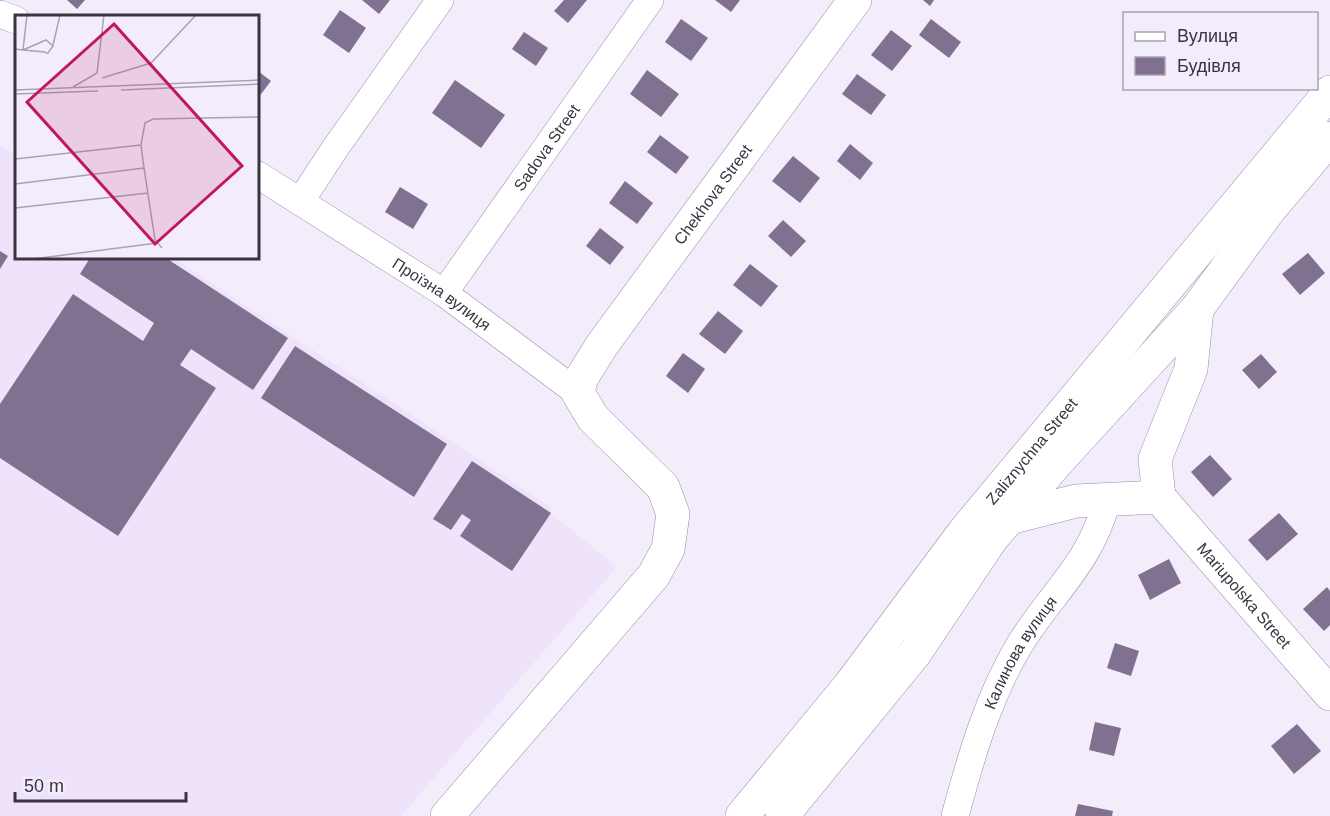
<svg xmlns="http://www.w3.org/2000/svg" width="1330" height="816" viewBox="0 0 1330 816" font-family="Helvetica,sans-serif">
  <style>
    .built { fill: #eee3fb }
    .building { fill: #807190 }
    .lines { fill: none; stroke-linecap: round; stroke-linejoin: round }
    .street-casing { stroke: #9a8bab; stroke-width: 28 }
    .secondary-casing { stroke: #9a8bab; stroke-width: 34 }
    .street { stroke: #fff; stroke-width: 27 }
    .secondary { stroke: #fff; stroke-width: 33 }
    .labels { text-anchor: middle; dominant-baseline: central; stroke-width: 6; stroke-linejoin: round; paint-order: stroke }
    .street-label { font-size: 16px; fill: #3a3441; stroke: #f3edfb }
    .inset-road { fill: none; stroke: #a9a3b1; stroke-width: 1.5 }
    .view { fill: #c2185b; fill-opacity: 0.15; stroke: #c2185b; stroke-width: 3 }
    .inset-edge { fill: none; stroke: #3a3441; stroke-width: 3 }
  </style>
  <rect width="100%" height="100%" fill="#f3edfb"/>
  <path class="built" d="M0 145 16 156V258H174L552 508 551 513 617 567 401 816H0Z"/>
  <g class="building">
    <path d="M67 0H85L77 9Z"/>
    <path d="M362 0H390L379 14Z"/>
    <path d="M564 0H587L568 23 554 11Z"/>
    <path d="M715 0H740L731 12Z"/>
    <path d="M923 0H934L930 6Z"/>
    <path d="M340 10 366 28 349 53 323 35Z"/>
    <path d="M681 19 708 38 691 61 665 42Z"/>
    <path d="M931 19 961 42 949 58 919 35Z"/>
    <path d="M891 30 912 46 892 71 871 55Z"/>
    <path d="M524 32 548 48 536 66 512 49Z"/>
    <path d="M647 70 679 94 661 117 630 94Z"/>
    <path d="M258 71 271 81 258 98Z"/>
    <path d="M857 74 886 95 871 115 842 94Z"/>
    <path d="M455 80 505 115 481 148 432 113Z"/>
    <path d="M660 135 689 157 676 174 647 152Z"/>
    <path d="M850 144 873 163 860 180 837 161Z"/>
    <path d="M793 156 820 178 800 203 772 181Z"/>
    <path d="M625 181 653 203 637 224 609 203Z"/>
    <path d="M400 187 428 204 413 229 385 212Z"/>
    <path d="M783 220 806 241 791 257 768 236Z"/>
    <path d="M600 228 624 247 610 265 586 246Z"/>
    <path d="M0 251 8 256 0 269Z"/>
    <path d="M1308 253 1325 273 1300 295 1282 274Z"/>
    <path d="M90 258H166L288 338 253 390 191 349 180 365 216 388 118 536 0 458V404L73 294 143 341 154 323 80 274Z"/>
    <path d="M750 264 778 286 761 307 733 285Z"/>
    <path d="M718 311 743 331 725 354 699 334Z"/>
    <path d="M295 346 447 444 414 497 261 398Z"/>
    <path d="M683 353 705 369 688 393 666 376Z"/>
    <path d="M1261 354 1277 372 1259 389 1242 370Z"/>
    <path d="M1210 455 1232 479 1213 497 1191 472Z"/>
    <path d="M472 461 551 513 512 571 460 536 471 520 462 514 451 530 433 519Z"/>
    <path d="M1279 513 1298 534 1267 561 1248 540Z"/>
    <path d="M1169 559 1181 583 1150 600 1138 575Z"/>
    <path d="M1327 587 1330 591V625L1324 631 1303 609Z"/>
    <path d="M1115 643 1139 651 1131 676 1107 668Z"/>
    <path d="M1095 722 1121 728 1114 756 1089 750Z"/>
    <path d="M1297 724 1321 751 1294 774 1271 746Z"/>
    <path d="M1078 804 1113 811 1112 816H1075Z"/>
  </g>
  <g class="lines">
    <defs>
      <g id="street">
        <path d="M0 14 16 20"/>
        <path id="s1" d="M258 175 444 293 578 393"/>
        <path d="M300 202 336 147 440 0"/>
        <path id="s2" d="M444 293 650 0"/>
        <path id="s3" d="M955 816C971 757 988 697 1020 644 1052 592 1091 563 1107 500"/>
      </g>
      <g id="secondary">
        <path id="s4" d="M1159 497 1330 694"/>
        <path d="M1159 497 1155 459 1191 369 1197 309"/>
        <path d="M1009 518 1076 501 1159 497"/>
        <path id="s5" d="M447 816 654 575 668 549 673 514 663 487 593 418 578 393 581 379 602 345 855 0"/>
        <path id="s6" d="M742 816 850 685 964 532 1330 92"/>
        <path d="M782 816 915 653 992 538 1058 461 1197 309 1269 210 1330 138"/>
      </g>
    </defs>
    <use href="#street" class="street-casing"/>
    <use href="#secondary" class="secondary-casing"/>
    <use href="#street" class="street"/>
    <use href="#secondary" class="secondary"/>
  </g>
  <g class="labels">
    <g class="street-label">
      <text stroke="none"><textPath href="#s2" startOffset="178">Sadova Street</textPath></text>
      <text stroke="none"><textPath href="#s5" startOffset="780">Chekhova Street</textPath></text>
      <text stroke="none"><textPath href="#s1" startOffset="219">Проїзна вулиця</textPath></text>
      <text stroke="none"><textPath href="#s6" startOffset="466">Zaliznychna Street</textPath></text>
      <text stroke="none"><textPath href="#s4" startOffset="130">Mariupolska Street</textPath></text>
      <text stroke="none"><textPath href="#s3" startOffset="177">Калинова вулиця</textPath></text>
    </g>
  </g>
  <g transform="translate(15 15)">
    <rect width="244" height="244" fill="#f3edfb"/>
    <path class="inset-road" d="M38 30 45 0M0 34 8 35 30 37 31 38H33L38 31 31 25 8 35M8 35 12 0M82 58 89 0M87 63 136 48 181 0M58 72 82 58M0 75 245 65M106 75 245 69M0 79 83 76M0 144 126 130M0 169 129 153M0 193 133 178M147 233 140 225 129 153 126 130 130 108 138 104 245 102M18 244 142 228"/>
    <path class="view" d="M99 9 227 151 140 229 12 87Z"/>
    <rect width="244" height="244" class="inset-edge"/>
  </g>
  <rect x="1123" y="12" width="195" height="78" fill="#f3edfb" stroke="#a9a3b1" stroke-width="1.5"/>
  <rect x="1135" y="32" width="30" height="9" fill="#ffffff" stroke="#a9a3b1" stroke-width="1.5"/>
  <text x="1177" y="42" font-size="18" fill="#3a3441">Вулиця</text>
  <rect x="1135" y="57" width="30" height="18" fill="#807190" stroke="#a9a3b1" stroke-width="1.5"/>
  <text x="1177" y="72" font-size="18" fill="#3a3441">Будівля</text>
  <path d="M15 792v9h171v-9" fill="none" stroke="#3a3441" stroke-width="3"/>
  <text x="24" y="792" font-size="18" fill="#3a3441" stroke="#f3edfb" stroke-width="4.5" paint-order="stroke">50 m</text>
</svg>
